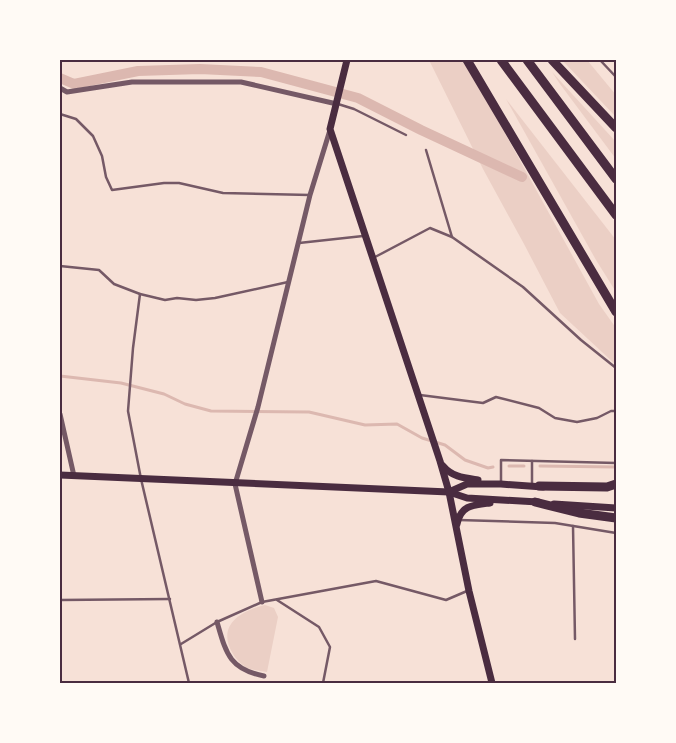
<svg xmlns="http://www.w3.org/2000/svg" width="676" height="743" viewBox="0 0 676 743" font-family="'PT Sans Narrow',sans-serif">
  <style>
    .green { fill: #ebcfc5 }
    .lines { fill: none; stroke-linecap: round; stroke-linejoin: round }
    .stream { stroke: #dcb8b0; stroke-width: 3 }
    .canal { stroke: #dcb8b0; stroke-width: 10 }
    .service { stroke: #755966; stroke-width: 2.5 }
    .minor { stroke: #755966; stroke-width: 5 }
    .secondary { stroke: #4a2c40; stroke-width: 7 }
    .motorway { stroke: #4a2c40; stroke-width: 9 }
    .neatline { fill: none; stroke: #4a2c40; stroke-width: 2 }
  </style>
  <rect width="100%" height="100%" fill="#f7e1d7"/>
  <g class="green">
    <path d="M429 60H462L495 115 599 304 616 328V365L560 313 524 244 483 169Z"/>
    <path d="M562 60H587L616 95V117Z"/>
    <path d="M552 72 616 142V159L560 84Z"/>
    <path d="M506 99 616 240V292L596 260Z"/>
    <path d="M265 605 274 608 278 617 267 672C260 671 253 670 247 668 242 665 236 659 233 654 216 626 240 611 265 605Z"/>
  </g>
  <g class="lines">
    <g class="stream">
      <path d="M60 376 121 383 164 394 185 404 211 411 309 412 365 425 397 424 422 438 445 445 465 460 488 468 493 467"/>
      <path d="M509 466H524"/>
      <path d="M540 466 616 467"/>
    </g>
    <path class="canal" d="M60 78 74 84 138 71 200 69 261 72 358 98 421 130 522 177"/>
    <g class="service">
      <path d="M600 60 616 77"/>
      <path d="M338 104 354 109 406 135"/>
      <path d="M60 114 76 119 93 136 102 156 106 177 112 190 164 183H179L223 193 310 195"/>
      <path d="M426 150 452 237"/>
      <path d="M299 243 363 236"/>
      <path d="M375 257 430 228 452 237 523 287 581 340 616 368"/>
      <path d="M60 266 99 270 114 284 140 294 165 300 177 298 196 300 215 298 288 282"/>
      <path d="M140 294 133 348 128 411 141 479 189 683"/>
      <path d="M420 395 483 403 496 397 539 408 555 418 577 422 597 418 611 411H616"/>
      <path d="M501 483V460L616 463"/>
      <path d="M532 484V461"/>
      <path d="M459 520 555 523 616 533"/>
      <path d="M573 526 575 639"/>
      <path d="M60 600 170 599"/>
      <path d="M277 600 319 627 330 647 323 683"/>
      <path d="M181 644 217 622 262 602 376 581 446 600 467 591"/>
    </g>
    <g class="minor">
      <path d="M60 88 67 92 132 82H241L337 104"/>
      <path d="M60 414 74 476"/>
      <path d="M262 602 235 484 258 407 310 195 330 130"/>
      <path d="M217 622C226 653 229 669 264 676"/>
    </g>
    <g class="secondary">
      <path d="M347 60 330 129 440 461 449 492 469 591 492 683"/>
      <path d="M443 466C452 477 465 478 478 480"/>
      <path d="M60 475 449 492 467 498 538 502"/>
      <path d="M449 492 467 484H501L543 487"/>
      <path d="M554 504 616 508"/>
      <path d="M457 524C461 505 473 505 490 503"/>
    </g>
    <g class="motorway">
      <path d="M467 60 616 312"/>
      <path d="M501 60 616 215"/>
      <path d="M527 60 616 179"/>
      <path d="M552 60 616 128"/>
      <path d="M539 486 607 487 616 484"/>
      <path d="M535 502 579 513 616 518"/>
    </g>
  </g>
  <rect width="676" height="743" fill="none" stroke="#fffaf5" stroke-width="122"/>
  <rect x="61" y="61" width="554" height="621" class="neatline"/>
</svg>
